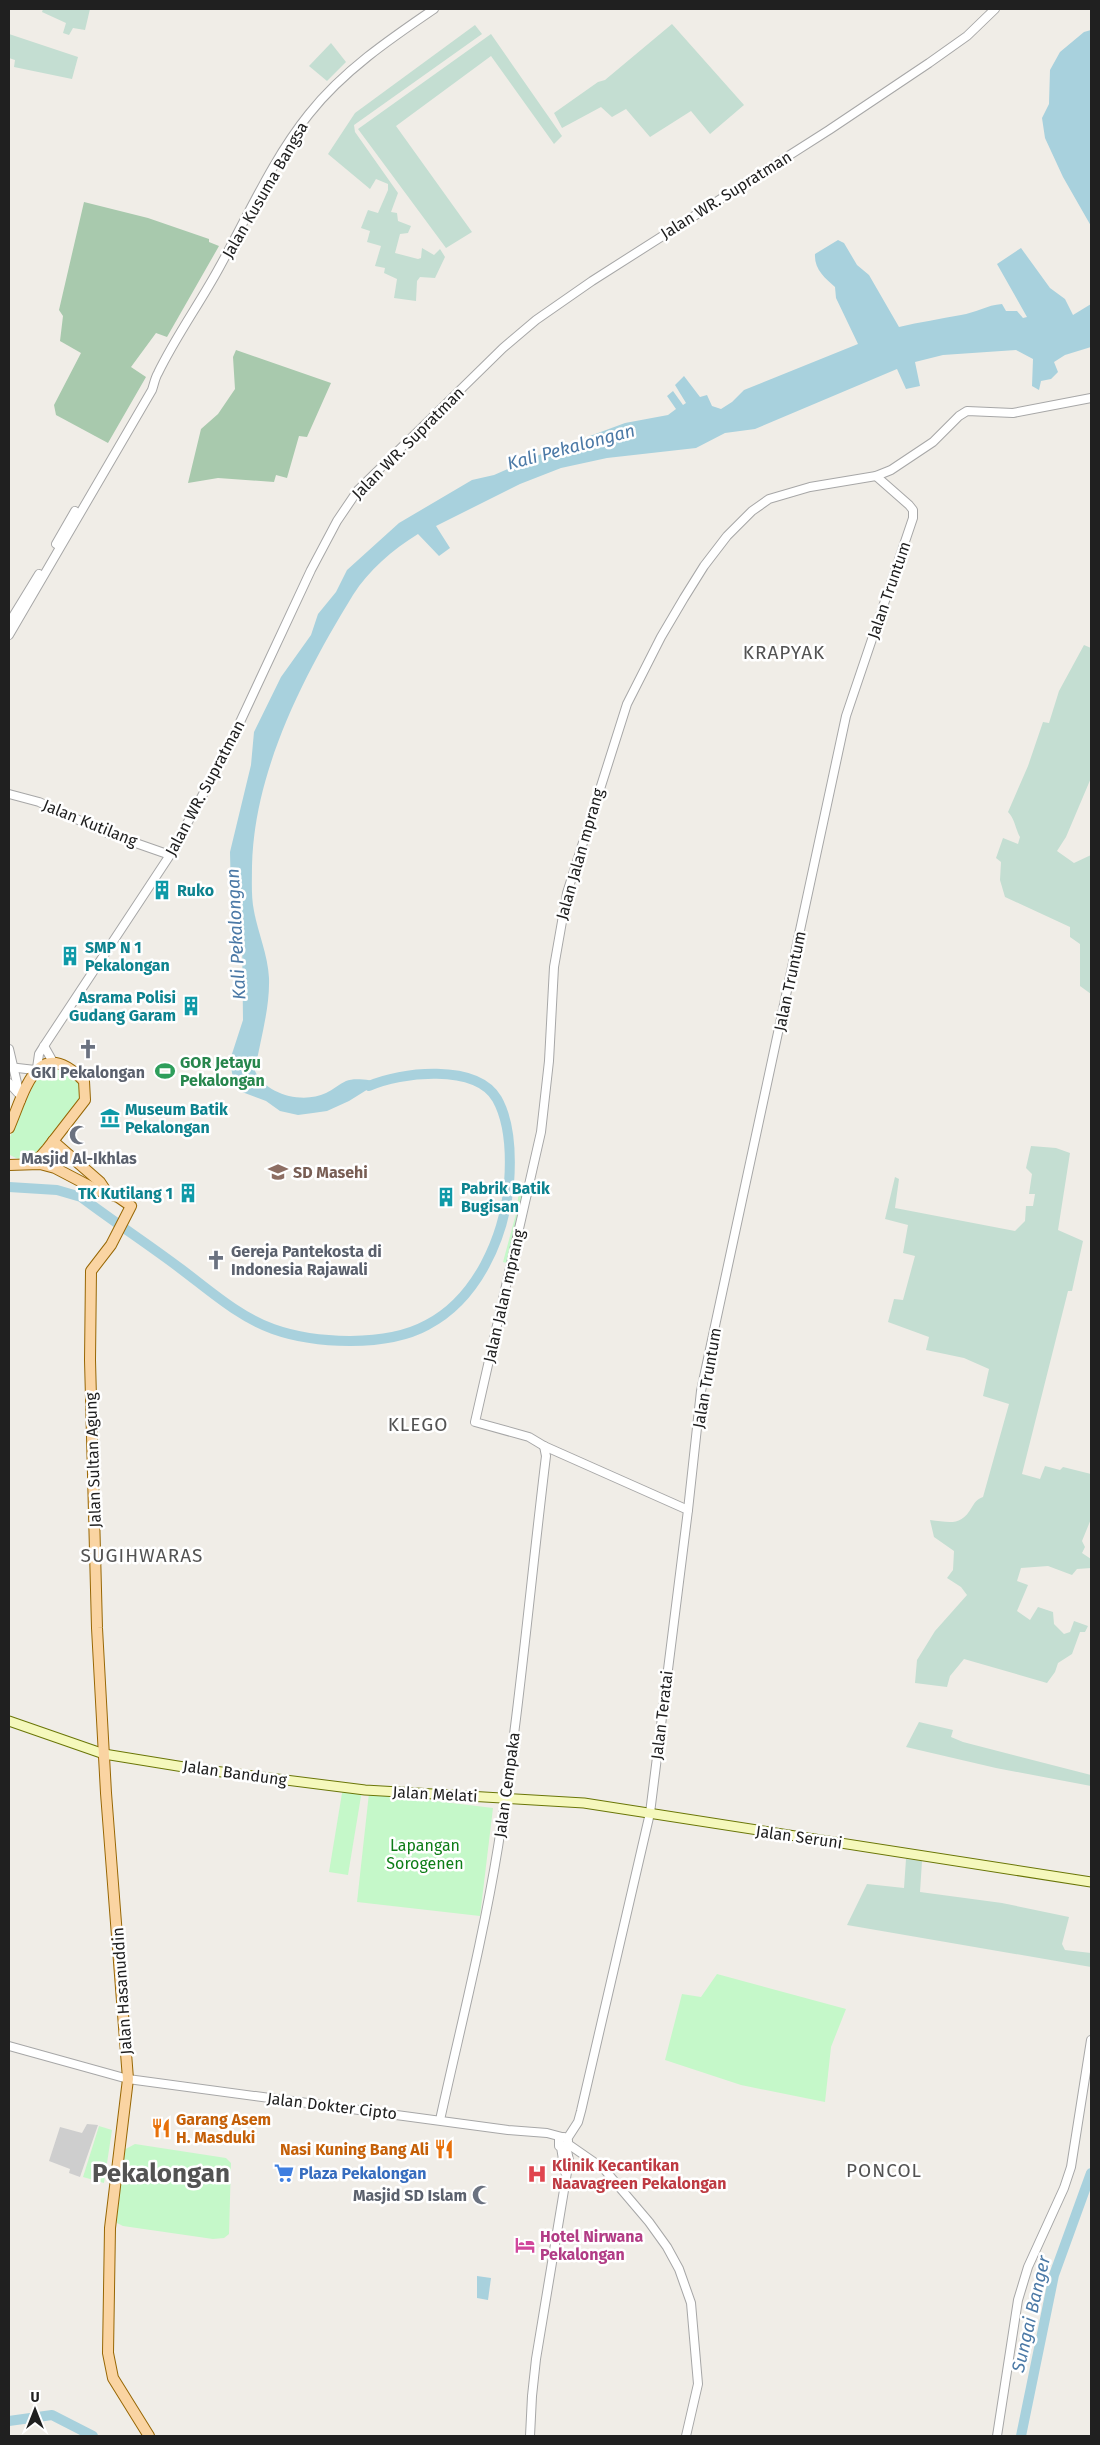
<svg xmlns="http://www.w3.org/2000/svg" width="1100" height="2445" viewBox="0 0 1100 2445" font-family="'Fira Sans',sans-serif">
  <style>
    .religious { fill: #cecece }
    .wetland { fill: #c4ded2 }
    .cemetery { fill: #a8c9ad }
    .park { fill: #c5f8c9 }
    .water { fill: #a8d1dd }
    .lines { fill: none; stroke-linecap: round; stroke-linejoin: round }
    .river { stroke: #a8d1dd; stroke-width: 10 }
    .tertiary-casing { stroke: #a7a7a7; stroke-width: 10 }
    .secondary-casing { stroke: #6a7607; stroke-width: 11 }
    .primary-casing { stroke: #986704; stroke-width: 12 }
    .tertiary { stroke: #fff; stroke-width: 8 }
    .secondary { stroke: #f5f8bc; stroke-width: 9 }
    .primary { stroke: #fad4a2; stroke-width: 10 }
    .labels { text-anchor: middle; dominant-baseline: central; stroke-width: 5; stroke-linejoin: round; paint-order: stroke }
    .street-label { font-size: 16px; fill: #202020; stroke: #fff }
    .culture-label { font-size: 16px; font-weight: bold; fill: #0d838f; stroke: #fff; text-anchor: start }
    .leisure-label { font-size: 16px; font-weight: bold; fill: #27864d; stroke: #fff; text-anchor: start }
    .worship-label { font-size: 16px; font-weight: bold; fill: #5b616d; stroke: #fff }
    .education-label { font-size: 16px; font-weight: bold; fill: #785e54; stroke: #fff; text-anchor: start }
    .park-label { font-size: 16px; fill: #0e7d17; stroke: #fff }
    .food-label { font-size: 16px; font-weight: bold; fill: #c56008; stroke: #fff; text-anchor: start }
    .health-label { font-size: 16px; font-weight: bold; fill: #be3a42; stroke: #fff; text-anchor: start }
    .shop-label { font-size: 16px; font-weight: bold; fill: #366cbe; stroke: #fff; text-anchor: start }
    .hotel-label { font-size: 16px; font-weight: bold; fill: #b23c85; stroke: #fff; text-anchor: start }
    .water-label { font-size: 18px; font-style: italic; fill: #4b79a6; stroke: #fff }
    .quarter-label { font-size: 19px; letter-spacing: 1px; fill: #535353; stroke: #fff }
    .town-label { font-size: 26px; font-weight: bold; fill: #535353; stroke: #fff }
  </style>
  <rect width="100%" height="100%" fill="#f0ede7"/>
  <path class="religious" d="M87 2124 98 2125 80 2177 69 2173 70 2169 49 2161 60 2127 82 2133Z"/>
  <g class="wetland">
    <path d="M43 9H90L85 30 73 28 69 35 63 33 66 23 42 12Z"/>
    <path d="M672 24 744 105 710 134 691 111 650 137 626 109 612 117 601 107 562 128 554 113 598 82 605 80Z"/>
    <path d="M475 25 482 34 354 125 355 132 398 193 391 212 397 213 398 221 411 226 408 233 400 234 395 253 418 259 421 258 422 248 434 255 440 249 445 257 435 278 420 277 417 281 416 301 394 298 397 279 384 273 385 268 375 266 381 246 367 242 370 231 361 228 368 210 378 213 388 190V184L376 179 370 189 328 154 355 113Z"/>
    <path d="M9 34 78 57 72 79 14 67 15 60 9 58Z"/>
    <path d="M491 34 562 136 554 144 491 56 396 126 472 232 446 248 358 129Z"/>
    <path d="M331 43 346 62 327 81 309 66Z"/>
    <path d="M1084 645 1091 648V778L1066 837 1057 851 1074 863 1091 855V994L1080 986V944L1070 937V927L1005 897 1000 880 1001 862 996 858 1003 838 1018 844 1020 837C1015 828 1015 819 1008 812L1028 766 1043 722 1049 723 1059 691Z"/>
    <path d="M1031 1146 1056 1148 1070 1153 1058 1230 1083 1241 1072 1291H1068L1022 1474 1040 1479 1045 1466 1060 1470 1063 1467 1091 1474V1519L1082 1541 1085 1547 1082 1553 1091 1559V1568L1077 1569 1072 1575 1048 1566 1021 1568 1017 1581 1028 1585 1017 1611 1030 1620 1038 1607 1053 1612 1054 1624 1064 1634 1070 1632 1074 1621 1088 1626 1085 1632H1080L1072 1654 1058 1663 1055 1672 1047 1683 964 1659 950 1676 947 1687 915 1683 917 1660 935 1631 967 1595 961 1587 947 1578 953 1570 954 1551 934 1537 930 1520C949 1522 961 1527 972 1507 976 1501 976 1500 983 1497L1009 1404 983 1396 989 1369 964 1358 926 1350 929 1337 888 1322 894 1299 903 1300 915 1256 903 1253 908 1225 885 1219 895 1177 899 1179 895 1208 1015 1231 1025 1221 1026 1206H1033L1035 1194H1029L1032 1174 1026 1168Z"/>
    <path d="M919 1722 953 1730 951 1737 963 1742 1091 1775V1786L996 1768 906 1747Z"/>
    <path d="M906 1859 922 1861 920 1892 1002 1903 1069 1917 1062 1944 1065 1950 1091 1953V1967L847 1925 867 1884 904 1888Z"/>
  </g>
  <g class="cemetery">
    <path d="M84 202 148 218 209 239V242L219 246 167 337 156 333 131 367 146 377 108 443 56 415 54 405 81 353 60 341 63 316 59 310Z"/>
    <path d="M236 350 331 383 307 437 299 436 287 478 276 475 274 482 218 478 188 483 201 429 218 414 235 389 233 357Z"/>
  </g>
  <g class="park">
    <path d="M46 1067H60L81 1084 80 1100 38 1155C27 1160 20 1161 10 1155L9 1139 39 1073Z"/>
    <path d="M519 1187 527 1188 507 1263 503 1262 517 1210Z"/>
    <path d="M343 1787 362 1790 348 1875 329 1872Z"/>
    <path d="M369 1793 493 1808 480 1916 357 1902Z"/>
    <path d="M717 1974 846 2009 831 2047 825 2102 741 2085 665 2060 682 1994 701 1997Z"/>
    <path d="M99 2126 112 2130 104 2183 83 2177Z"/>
    <path d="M135 2144 226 2158 231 2163 229 2234 224 2238 213 2239 123 2226 117 2223 115 2215 122 2151Z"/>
  </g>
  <g class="water">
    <path d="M1091 30V226L1063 177 1045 138 1042 118 1049 104 1050 70 1060 52 1084 32Z"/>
    <path d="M838 240 844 243 857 265 869 275 899 327C920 322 940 319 961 315 975 313 987 305 1002 304L1006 311H1017L1023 318 1027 317 997 264 1021 248 1050 288 1065 299 1073 315 1091 304V347L1065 355 1054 362 1058 372 1051 379 1041 381 1039 390 1032 386 1033 359 1016 350 943 355 915 362 920 386 906 389 897 369 755 429 725 433 696 448 607 458 561 468 520 484 436 526 450 548 439 556 418 534C392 550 369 570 353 595 304 675 254 771 252 866 252 880 251 897 254 911 258 933 268 955 269 978 270 1009 260 1040 255 1071 266 1095 303 1104 326 1093 333 1090 339 1084 346 1081 355 1077 371 1081 381 1081L349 1101 327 1111 313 1113 298 1115 280 1111 266 1101 242 1092 233 1079 230 1060 243 1020 242 936 236 926 231 896 230 852 251 765 254 732 281 677 311 635 318 614 336 592 347 570 399 523 472 480 494 475 546 452 561 451 571 443 625 423 668 415 676 409 667 396 673 391 683 405 686 403 675 385 684 376 700 397 707 395 712 406 721 409 732 402 744 390 858 344 836 298 835 287C825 278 814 269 815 254Z"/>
    <path d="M477 2276 491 2278 488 2300 477 2298Z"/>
  </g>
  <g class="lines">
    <g class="river">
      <path d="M9 1187 57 1190 81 1197C114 1222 148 1244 181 1269 209 1290 239 1317 273 1329 315 1344 387 1347 427 1325 477 1299 504 1238 509 1184 511 1157 511 1124 497 1099 476 1063 400 1072 369 1086"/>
      <path d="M9 2421 52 2415 93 2436"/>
      <path d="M1021 2436 1054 2275 1091 2173"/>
    </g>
    <defs>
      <g id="tertiary">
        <path d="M56 544 75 511"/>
        <path d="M9 623 39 574"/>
        <path d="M9 635 152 390C154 384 155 378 158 373 176 336 200 303 219 268 248 216 272 160 309 114 343 71 390 39 434 9"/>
        <path d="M9 794 39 802 107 833 170 855"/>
        <path d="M44 1046 53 1062"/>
        <path d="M9 1049 21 1100"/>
        <path d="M9 1067 35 1070"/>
        <path d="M37 1068 39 1054 44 1046 170 855 227 750 311 570 337 521 358 490 503 348 536 320 592 281 829 130 929 63 967 36 995 9"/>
        <path d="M9 1083 18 1093"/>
        <path d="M688 1510 701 1391 846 716 913 518V510L909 505 876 476"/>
        <path d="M9 2046 128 2079 508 2130 547 2133 562 2137"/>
        <path d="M440 2120C460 2029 483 1939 498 1847 519 1717 530 1586 546 1456L544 1446"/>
        <path d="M567 2139 578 2122 581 2111 650 1813 688 1510 544 1446 529 1437 475 1422 541 1132 549 1061 554 967 567 893 627 704 661 637 684 598 704 566 727 536 752 511 769 499 810 487 876 476 891 470 933 442 959 416 967 411 1013 413 1091 398"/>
        <path d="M568 2144 604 2169 649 2222 667 2247 679 2269 691 2303 698 2384 686 2436"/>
        <path d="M561 2147 565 2172"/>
        <path d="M530 2436 532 2396 536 2359 569 2160 566 2146 568 2141 564 2137 559 2139V2146H566"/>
        <path d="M997 2436 1018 2300 1028 2267 1064 2188 1071 2167 1091 2040"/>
      </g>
      <path id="secondary" d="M9 1721 104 1754 190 1768 365 1790 584 1803 1091 1882"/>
      <g id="primary">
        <path d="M9 1128C25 1091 37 1033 84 1081L85 1100 47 1149 40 1157 27 1164"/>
        <path d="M53 1141 100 1182 106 1191"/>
        <path d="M9 1165 40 1164 55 1168 97 1190 118 1197 131 1206 111 1245 91 1271 90 1360 97 1628 106 1793 128 2079 110 2228 108 2353 113 2378 149 2436"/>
      </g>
    </defs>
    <use href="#tertiary" class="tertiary-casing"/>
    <use href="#secondary" class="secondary-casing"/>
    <use href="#primary" class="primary-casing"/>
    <use href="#tertiary" class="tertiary"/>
    <use href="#secondary" class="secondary"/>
    <use href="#primary" class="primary"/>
  </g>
  <defs>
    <symbol id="building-bare" viewBox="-9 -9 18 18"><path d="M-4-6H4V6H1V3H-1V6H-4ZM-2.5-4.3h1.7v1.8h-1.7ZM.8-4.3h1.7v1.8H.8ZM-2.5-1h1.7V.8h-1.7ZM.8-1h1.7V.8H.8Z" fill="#0f9aa8" stroke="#fff" stroke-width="2.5" paint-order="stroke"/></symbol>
    <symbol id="church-bare" viewBox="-9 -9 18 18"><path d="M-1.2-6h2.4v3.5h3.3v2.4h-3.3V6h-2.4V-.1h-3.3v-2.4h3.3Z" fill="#6b7280" stroke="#fff" stroke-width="2.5" paint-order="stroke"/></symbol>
    <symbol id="stadium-bare" viewBox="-9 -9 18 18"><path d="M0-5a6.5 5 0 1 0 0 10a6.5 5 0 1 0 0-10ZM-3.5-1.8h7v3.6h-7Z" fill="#2e9e5b" stroke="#fff" stroke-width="2.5" paint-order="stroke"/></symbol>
    <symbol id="museum-bare" viewBox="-9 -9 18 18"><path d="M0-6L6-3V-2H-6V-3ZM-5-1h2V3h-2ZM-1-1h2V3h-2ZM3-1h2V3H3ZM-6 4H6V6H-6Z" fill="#0f9aa8" stroke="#fff" stroke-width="2.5" paint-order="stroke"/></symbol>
    <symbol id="mosque-bare" viewBox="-9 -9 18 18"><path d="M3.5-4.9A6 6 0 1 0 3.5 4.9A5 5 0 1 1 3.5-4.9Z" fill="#6b7280" stroke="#fff" stroke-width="2.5" paint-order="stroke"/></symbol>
    <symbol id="school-bare" viewBox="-9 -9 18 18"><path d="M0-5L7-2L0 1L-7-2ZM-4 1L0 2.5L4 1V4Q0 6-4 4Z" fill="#8d6e63" stroke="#fff" stroke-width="2.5" paint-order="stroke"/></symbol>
    <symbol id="restaurant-bare" viewBox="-9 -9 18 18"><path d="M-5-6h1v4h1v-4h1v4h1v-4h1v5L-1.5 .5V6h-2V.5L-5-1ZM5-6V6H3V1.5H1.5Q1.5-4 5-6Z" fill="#e8710a" stroke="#fff" stroke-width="2.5" paint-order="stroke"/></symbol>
    <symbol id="supermarket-bare" viewBox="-9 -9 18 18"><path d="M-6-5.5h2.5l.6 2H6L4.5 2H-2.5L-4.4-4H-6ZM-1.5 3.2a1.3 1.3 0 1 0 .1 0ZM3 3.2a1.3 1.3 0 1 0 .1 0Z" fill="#3f7fe0" stroke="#fff" stroke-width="2.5" paint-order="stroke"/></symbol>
    <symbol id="hospital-bare" viewBox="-9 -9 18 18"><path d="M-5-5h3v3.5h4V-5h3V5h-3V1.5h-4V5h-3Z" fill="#e0444e" stroke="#fff" stroke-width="2.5" paint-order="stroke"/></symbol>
    <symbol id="hotel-bare" viewBox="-9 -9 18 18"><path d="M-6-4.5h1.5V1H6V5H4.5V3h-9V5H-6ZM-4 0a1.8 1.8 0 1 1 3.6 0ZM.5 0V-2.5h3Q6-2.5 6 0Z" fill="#d1479c" stroke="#fff" stroke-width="2.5" paint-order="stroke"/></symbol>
  </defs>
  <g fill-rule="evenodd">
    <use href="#building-bare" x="148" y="876" width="28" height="28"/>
    <use href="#building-bare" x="56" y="942" width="28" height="28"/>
    <use href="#building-bare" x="177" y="992" width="28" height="28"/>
    <use href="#church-bare" x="74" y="1035" width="28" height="28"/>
    <use href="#stadium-bare" x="151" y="1057" width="28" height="28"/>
    <use href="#museum-bare" x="96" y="1104" width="28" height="28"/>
    <use href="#mosque-bare" x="65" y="1121" width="28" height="28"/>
    <use href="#school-bare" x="264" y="1158" width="28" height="28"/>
    <use href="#building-bare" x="174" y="1179" width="28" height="28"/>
    <use href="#building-bare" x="432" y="1183" width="28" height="28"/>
    <use href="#church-bare" x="202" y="1246" width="28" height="28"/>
    <use href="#restaurant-bare" x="147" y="2114" width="28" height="28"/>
    <use href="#restaurant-bare" x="430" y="2135" width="28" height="28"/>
    <use href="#supermarket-bare" x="270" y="2159" width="28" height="28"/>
    <use href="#hospital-bare" x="523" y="2160" width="28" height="28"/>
    <use href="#mosque-bare" x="468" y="2181" width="28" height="28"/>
    <use href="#hotel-bare" x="511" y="2231" width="28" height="28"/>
  </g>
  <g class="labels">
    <g class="street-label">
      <text transform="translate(265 190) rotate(-60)">Jalan Kusuma Bangsa</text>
      <text transform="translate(726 195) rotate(-32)">Jalan WR. Supratman</text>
      <text transform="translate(408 443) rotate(-45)">Jalan WR. Supratman</text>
      <text transform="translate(889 590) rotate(-71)">Jalan Truntum</text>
      <text transform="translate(205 788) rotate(-62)">Jalan WR. Supratman</text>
      <text transform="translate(90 823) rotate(22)">Jalan Kutilang</text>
      <text transform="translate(580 854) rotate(-74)">Jalan Jalan mprang</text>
      <text transform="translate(790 981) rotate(-78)">Jalan Truntum</text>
      <text transform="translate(504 1296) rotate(-77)">Jalan Jalan mprang</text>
      <text transform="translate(707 1378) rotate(-80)">Jalan Truntum</text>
      <text transform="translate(93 1460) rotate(-92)">Jalan Sultan Agung</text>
      <text transform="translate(662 1715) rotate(-83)">Jalan Teratai</text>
      <text transform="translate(235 1773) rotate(8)">Jalan Bandung</text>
      <text transform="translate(507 1785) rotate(-82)">Jalan Cempaka</text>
      <text transform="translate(435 1794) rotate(3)">Jalan Melati</text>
      <text transform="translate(799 1837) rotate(8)">Jalan Seruni</text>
      <text transform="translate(122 1991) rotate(-94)">Jalan Hasanuddin</text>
      <text transform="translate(332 2106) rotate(7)">Jalan Dokter Cipto</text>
    </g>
    <g class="culture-label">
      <text x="177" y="890">Ruko</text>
      <text x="85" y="947">SMP N 1<tspan x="85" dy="18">Pekalongan</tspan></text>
      <text x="176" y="997" text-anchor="end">Asrama Polisi<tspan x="176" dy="18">Gudang Garam</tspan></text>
      <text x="125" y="1109">Museum Batik<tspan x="125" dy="18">Pekalongan</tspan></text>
      <text x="461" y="1188">Pabrik Batik<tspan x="461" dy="18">Bugisan</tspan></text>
      <text x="173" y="1193" text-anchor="end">TK Kutilang 1</text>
    </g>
    <g class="leisure-label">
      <text x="180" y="1062">GOR Jetayu<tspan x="180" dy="18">Pekalongan</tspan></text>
    </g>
    <g class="worship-label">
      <text x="88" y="1072">GKI Pekalongan</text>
      <text x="79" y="1158">Masjid Al-Ikhlas</text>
      <text x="231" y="1251" text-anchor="start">Gereja Pantekosta di<tspan x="231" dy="18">Indonesia Rajawali</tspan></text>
      <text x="467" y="2195" text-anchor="end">Masjid SD Islam</text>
    </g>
    <g class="education-label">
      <text x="293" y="1172">SD Masehi</text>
    </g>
    <g class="park-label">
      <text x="425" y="1845">Lapangan<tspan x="425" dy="18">Sorogenen</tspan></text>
    </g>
    <g class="food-label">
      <text x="176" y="2119">Garang Asem<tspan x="176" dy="18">H. Masduki</tspan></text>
      <text x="429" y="2149" text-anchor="end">Nasi Kuning Bang Ali</text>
    </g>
    <g class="health-label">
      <text x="552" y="2165">Klinik Kecantikan<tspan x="552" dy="18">Naavagreen Pekalongan</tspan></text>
    </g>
    <g class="shop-label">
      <text x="299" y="2173">Plaza Pekalongan</text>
    </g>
    <g class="hotel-label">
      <text x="540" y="2236">Hotel Nirwana<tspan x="540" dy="18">Pekalongan</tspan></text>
    </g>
    <g class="water-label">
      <text transform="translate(571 447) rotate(-15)">Kali Pekalongan</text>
      <text transform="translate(236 934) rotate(-93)">Kali Pekalongan</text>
      <text transform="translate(1031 2314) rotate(-77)">Sungai Banger</text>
    </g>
    <g class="quarter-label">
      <text x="784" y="652">KRAPYAK</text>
      <text x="418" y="1424">KLEGO</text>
      <text x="142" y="1555">SUGIHWARAS</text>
      <text x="884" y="2170">PONCOL</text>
    </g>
    <g class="town-label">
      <text x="161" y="2173">Pekalongan</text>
    </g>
  </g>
  <rect width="1100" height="2445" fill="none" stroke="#202020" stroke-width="20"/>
  <g transform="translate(35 2410)" stroke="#ffffff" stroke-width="4" paint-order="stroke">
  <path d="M0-4L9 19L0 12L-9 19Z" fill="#202020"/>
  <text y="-8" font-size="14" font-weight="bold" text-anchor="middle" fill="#202020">U</text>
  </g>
</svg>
